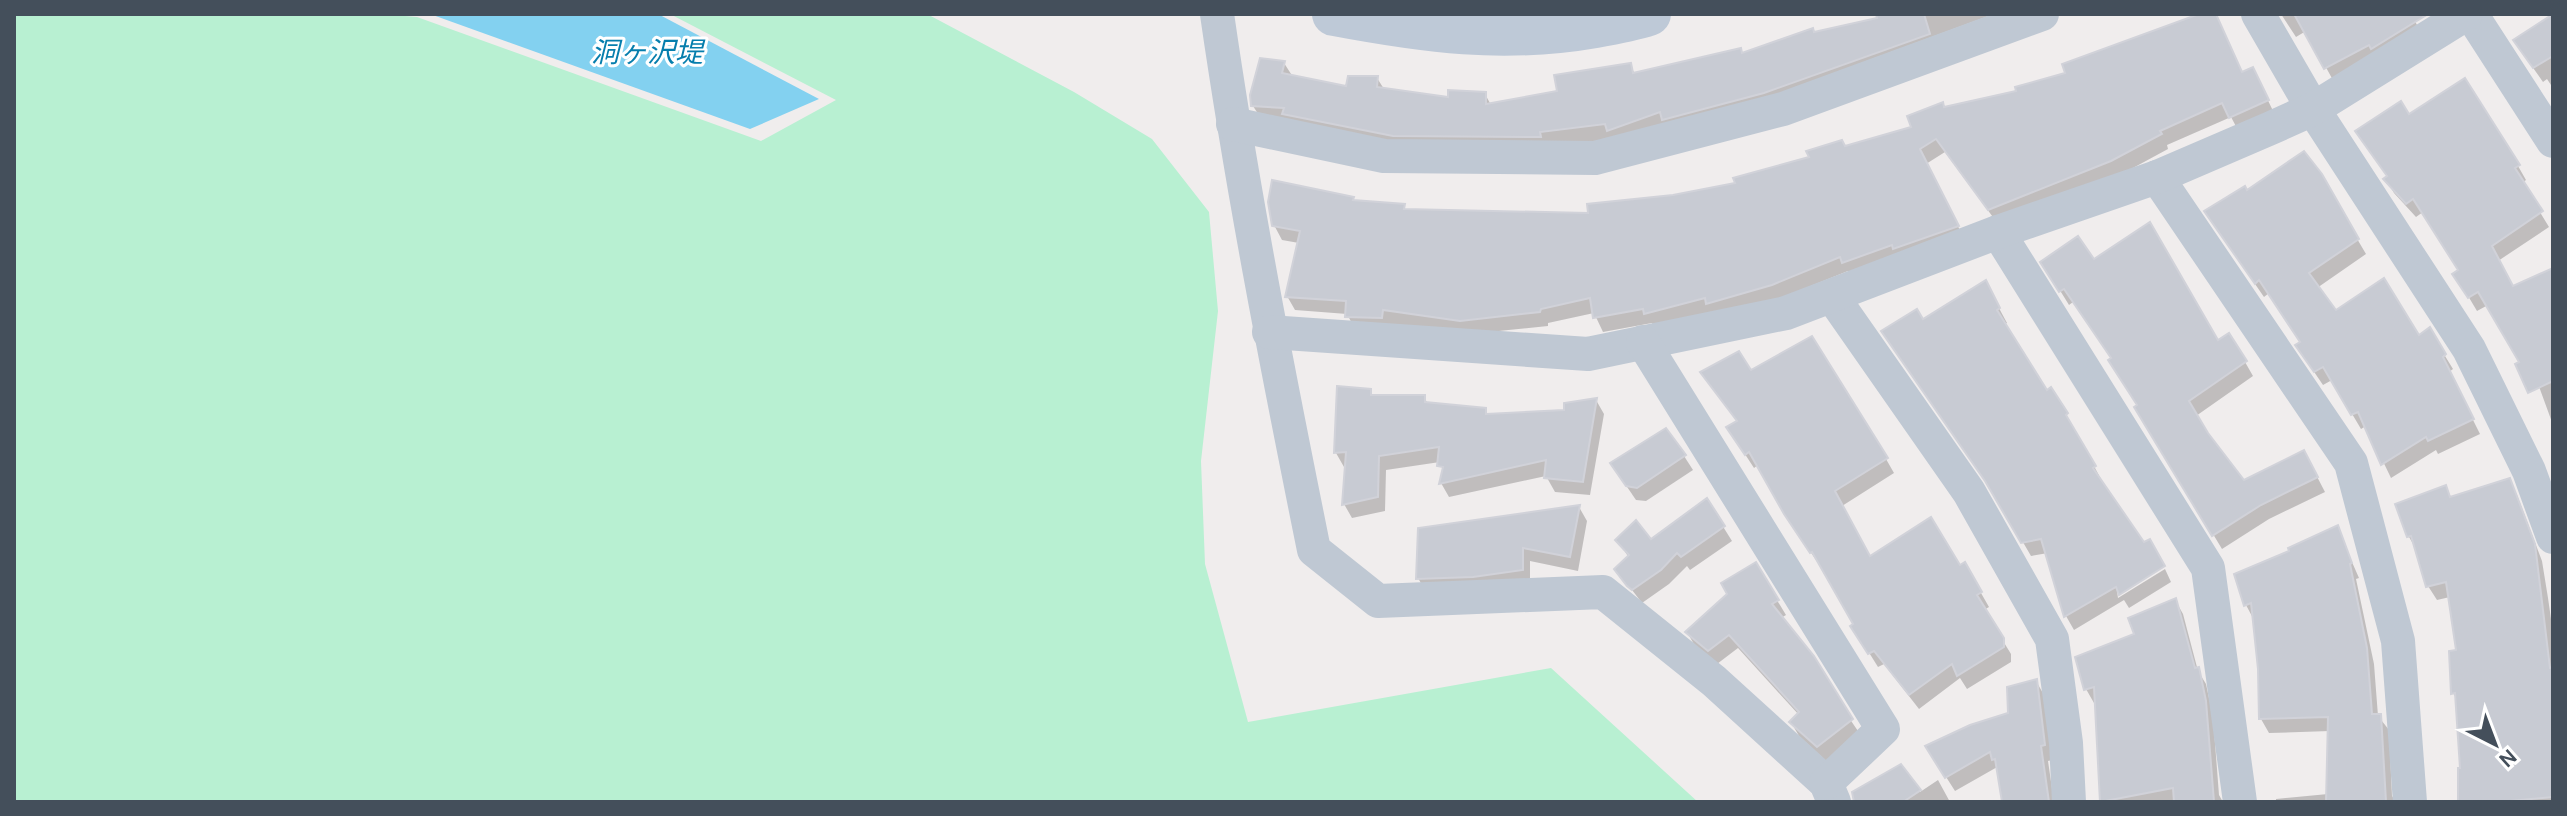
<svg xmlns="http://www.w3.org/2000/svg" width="2567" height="816" viewBox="0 0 2567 816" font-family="Karla,'Noto Sans JP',sans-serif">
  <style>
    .green { fill: #b8f0d2 }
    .water { fill: #83d1f0 }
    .shadow { fill: #0003 }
    .building { fill: #c8cbd3; stroke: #d1d2d9; stroke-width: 2 }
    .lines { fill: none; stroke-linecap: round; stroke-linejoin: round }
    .street { stroke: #bfc8d3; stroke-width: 34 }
    .secondary { stroke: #bec9d7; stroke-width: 44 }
    .labels { text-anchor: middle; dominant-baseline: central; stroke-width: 6; stroke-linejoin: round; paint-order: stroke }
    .water-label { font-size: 28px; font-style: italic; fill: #067ead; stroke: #fff }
  </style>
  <rect width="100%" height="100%" fill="#f0eded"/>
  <path class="green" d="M14 14H381L417 17 761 141 836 100 670 14H927L1074 92 1152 139 1209 212 1218 311 1201 461 1205 564 1248 722 1551 668 1698 802H14Z"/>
  <path class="water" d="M430 14H658L819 99 750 129Z"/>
  <g class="shadow">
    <path d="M1884 14H1994L1672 133 1547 147 1403 150 1262 120 1253 106 1284 63 1293 77 1348 88 1377 78 1384 89 1450 99 1485 94 1491 105 1559 93 1630 65 1635 74 1743 55 1879 19Z"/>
    <path d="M2206 14H2214L2243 74 2260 84 2275 115 2239 132 2231 117 2167 145 2168 149 2120 175 1998 224 1945 152 1926 164 1965 240 1852 276 1848 271 1781 298 1654 327 1652 323 1603 332 1594 313 1548 323V326L1469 334 1356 331 1347 314 1295 310 1287 296 1299 243 1282 240 1274 225 1353 199 1354 202 1403 206 1406 211 1590 215 1737 185 1845 148 1913 128 1945 109 2019 92 2068 75Z"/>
    <path d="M2281 14H2411L2423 36 2334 82 2306 31 2296 37Z"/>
    <path d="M2553 16V88L2547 79 2543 82 2524 55Z"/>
    <path d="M2409 117 2518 166 2526 180 2522 183 2549 227 2498 261 2513 289 2553 270V425L2533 370 2488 305 2477 311 2455 274 2461 271 2423 212 2416 217 2394 193 2386 179Z"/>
    <path d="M2320 176 2366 254 2317 288 2335 313 2418 338 2429 330 2453 369 2449 372 2480 434 2438 454 2436 450 2391 478 2366 426 2361 429 2332 380 2323 385 2306 360 2302 343 2269 293 2264 297 2215 226 2247 193Z"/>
    <path d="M2093 262 2245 362 2253 376 2196 416 2243 483 2312 467 2325 492 2269 519 2222 549 2137 408 2139 406 2113 359 2073 302 2069 305 2043 263Z"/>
    <path d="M1993 297 2007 323 2004 324 2046 392 2066 414 2102 481 2118 598 2165 569 2171 582 2129 608 2124 600 2074 630 2066 616 2048 553 2031 556 1995 494 1923 322Z"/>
    <path d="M1750 372 1886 459 1894 473 1842 506 1870 558 1960 568 1965 565 1989 607 1984 610 2011 654V662L1967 689 1960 678 1919 709 1884 664 1878 667 1853 627 1856 624 1822 565 1820 566 1795 529 1758 465 1754 468 1737 442 1738 423 1703 373Z"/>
    <path d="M1370 391 1373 397H1424L1428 404 1485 410 1489 416 1566 412 1596 400 1604 414 1590 495 1555 492 1546 476 1449 497 1441 483 1444 473 1440 462 1386 470 1385 511 1352 518 1344 504 1347 467H1344L1336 453Z"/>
    <path d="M1684 456 1693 470 1646 501 1636 500 1621 478Z"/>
    <path d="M2509 480 2517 495 2542 561 2548 598 2553 633V802H2460L2462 769 2458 701 2453 693 2458 651 2450 597 2437 600 2428 586 2418 552 2409 537 2398 505 2445 487 2451 499Z"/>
    <path d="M1707 501 1732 541 1690 570 1687 566 1669 584 1642 603 1616 569 1629 558 1618 540 1650 541Z"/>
    <path d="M1579 507 1587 521 1578 571 1530 561V584L1426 592 1418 578Z"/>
    <path d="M2337 528 2359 578 2356 579 2374 664 2378 716 2389 730 2392 796 2396 802H2276V799L2328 794 2330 731 2269 733 2261 719 2260 669 2254 620 2246 605 2292 552Z"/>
    <path d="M1755 564 1786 615 1781 618 1860 734 1826 761 1799 736 1791 722 1799 715 1738 648 1717 664 1695 646 1687 632 1730 594Z"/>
    <path d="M2175 600 2183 614 2198 671 2206 684 2213 717 2219 795 2223 802H2102L2097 702 2094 703 2086 689Z"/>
    <path d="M2036 681 2044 695 2052 760 2048 761 2054 802H2004L1999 766 1955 791 1927 747 2010 715Z"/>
    <path d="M1900 767 1920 792 1938 780 1950 802H1870Z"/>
  </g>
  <g class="building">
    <path d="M1876 14H1924L1930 34 1764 93 1662 120 1660 112 1607 131 1605 124 1540 132 1541 137 1393 136 1282 114 1284 108 1251 106 1250 95 1260 58 1285 61 1282 73 1346 86 1348 76H1378L1377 87 1448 97V90L1486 92V104L1557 91 1554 75 1631 63 1633 73 1741 48 1742 53 1813 28 1814 32 1877 18Z"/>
    <path d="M2199 14H2216L2242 72 2253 67 2269 100 2229 118 2222 103 2160 131 2162 134 2111 161 1988 210 1936 139 1920 149 1959 226 1893 249 1892 245 1842 263 1840 257 1772 285 1706 304 1705 298 1644 314 1643 309 1593 318 1590 298 1541 309 1540 312 1460 321 1383 310 1382 318 1345 317 1346 301 1285 297 1300 231 1272 226 1268 202 1272 180 1354 197 1353 200 1405 204 1404 209 1588 213 1587 204 1673 195 1735 183 1733 178 1809 157 1806 151 1842 140 1845 146 1911 127 1907 116 1943 102 1944 107 2016 91 2015 87 2065 73 2062 64Z"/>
    <path d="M2294 14H2428L2371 49 2369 45 2324 69Z"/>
    <path d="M2553 14V56L2533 68 2513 40Z"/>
    <path d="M2465 78 2520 165 2515 168 2543 211 2492 246 2513 286 2553 268V381L2528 393 2515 364 2519 362 2478 292 2468 298 2452 274 2458 270 2413 199 2406 204 2383 179 2387 176 2355 131 2401 101 2409 114Z"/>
    <path d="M2304 151 2322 174 2359 239 2309 273 2336 310 2384 278 2419 335 2430 327 2446 354 2443 357 2474 419 2428 441 2426 437 2381 465 2358 412 2351 415 2323 367 2314 372 2295 345 2300 342 2259 280 2255 284 2204 211 2245 186 2247 190Z"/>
    <path d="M2150 222 2218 340 2229 333 2247 361 2189 401 2208 433 2244 480 2304 450 2318 477 2261 505 2212 536 2134 407 2137 405 2108 360 2111 358 2064 289 2059 292 2040 262 2078 236 2094 259Z"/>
    <path d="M1986 280 2000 308 1997 310 2047 390 2051 387 2068 413 2066 415 2096 466 2093 468 2144 542 2150 539 2165 566 2119 595 2116 587 2064 617 2041 539 2021 543 1985 481 1881 331 1917 309 1923 319Z"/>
    <path d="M1812 336 1888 458 1835 491 1870 556 1931 517 1960 565 1965 562 1982 592 1977 595 2004 638V647L1957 676 1952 664 1909 695 1874 651 1868 654 1850 626 1853 624 1812 552 1810 553 1784 514 1749 452 1745 455 1726 427 1737 421 1700 372 1739 351 1751 370Z"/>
    <path d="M1337 386 1371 389V395H1425V402L1486 408V414L1564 410V403L1597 398 1583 482 1544 478 1546 460 1439 484 1443 467 1437 466 1439 447 1379 456 1378 497 1342 505 1346 452 1334 453Z"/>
    <path d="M1666 428 1686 455 1637 488 1626 486 1610 463Z"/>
    <path d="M2510 478 2535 544 2550 668 2553 667V797L2499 802H2458V768H2460L2455 693 2451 694 2449 651 2456 650 2446 582 2426 587 2411 536 2407 537 2395 504 2446 485 2450 497Z"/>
    <path d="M1707 498 1725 526 1681 557 1677 553 1661 570 1632 590 1627 586 1614 569 1629 555 1615 540 1636 520 1651 539Z"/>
    <path d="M1580 505 1570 557 1523 548V570L1473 577 1416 579 1418 528Z"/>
    <path d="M2338 525 2352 563 2350 564 2367 648 2372 714H2381L2386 802H2326L2328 717 2259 719 2258 669 2251 603 2244 606 2234 574 2289 551 2288 548Z"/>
    <path d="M1756 562 1779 600 1772 604 1814 656 1853 719 1817 747 1789 722 1799 712 1729 635 1708 651 1685 632 1727 594 1721 583Z"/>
    <path d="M2176 598 2195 668 2199 667 2206 701 2214 802H2174L2173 788 2100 802 2094 687 2084 690 2075 657 2134 634 2128 618Z"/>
    <path d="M2037 679 2045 745 2041 746 2049 802H2002L1995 759 1992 760 1990 752 1945 778 1925 746 1970 725 2008 713 2007 687Z"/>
    <path d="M1901 764 1921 790 1903 802H1854L1852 792Z"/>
  </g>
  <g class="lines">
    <g class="street">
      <path d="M1217 14C1243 194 1278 372 1314 550L1378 601 1603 592 1714 681 1826 783 1834 802"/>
      <path d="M2258 14 2313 109 2469 349 2529 471 2553 537"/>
      <path d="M2471 14 2553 141"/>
      <path d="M1233 124 1384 156 1595 158 1783 109 2042 14"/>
      <path d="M2157 177 2351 463 2398 641 2410 802"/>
      <path d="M1998 232 2208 568 2240 802"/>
      <path d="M1832 296 1969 492 2052 639 2066 743 2069 802"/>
      <path d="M1269 332 1588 354 1786 313 1998 232 2157 177 2271 128 2313 109 2466 14"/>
      <path d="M1643 342 1883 729 1826 783"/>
    </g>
    <path class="secondary" d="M1334 14C1424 31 1504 42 1595 26 1613 23 1631 20 1649 14"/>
  </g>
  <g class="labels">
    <g class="water-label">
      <text x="647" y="52">洞ヶ沢堤</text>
    </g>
  </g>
  <rect width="2567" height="816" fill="none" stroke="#444f5b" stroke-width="32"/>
  <g transform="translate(2495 744) rotate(138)" stroke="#ffffff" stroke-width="6" paint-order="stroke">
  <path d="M0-6L14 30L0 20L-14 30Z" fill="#444f5b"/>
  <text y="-12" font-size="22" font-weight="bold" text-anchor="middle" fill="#444f5b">N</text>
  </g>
</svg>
